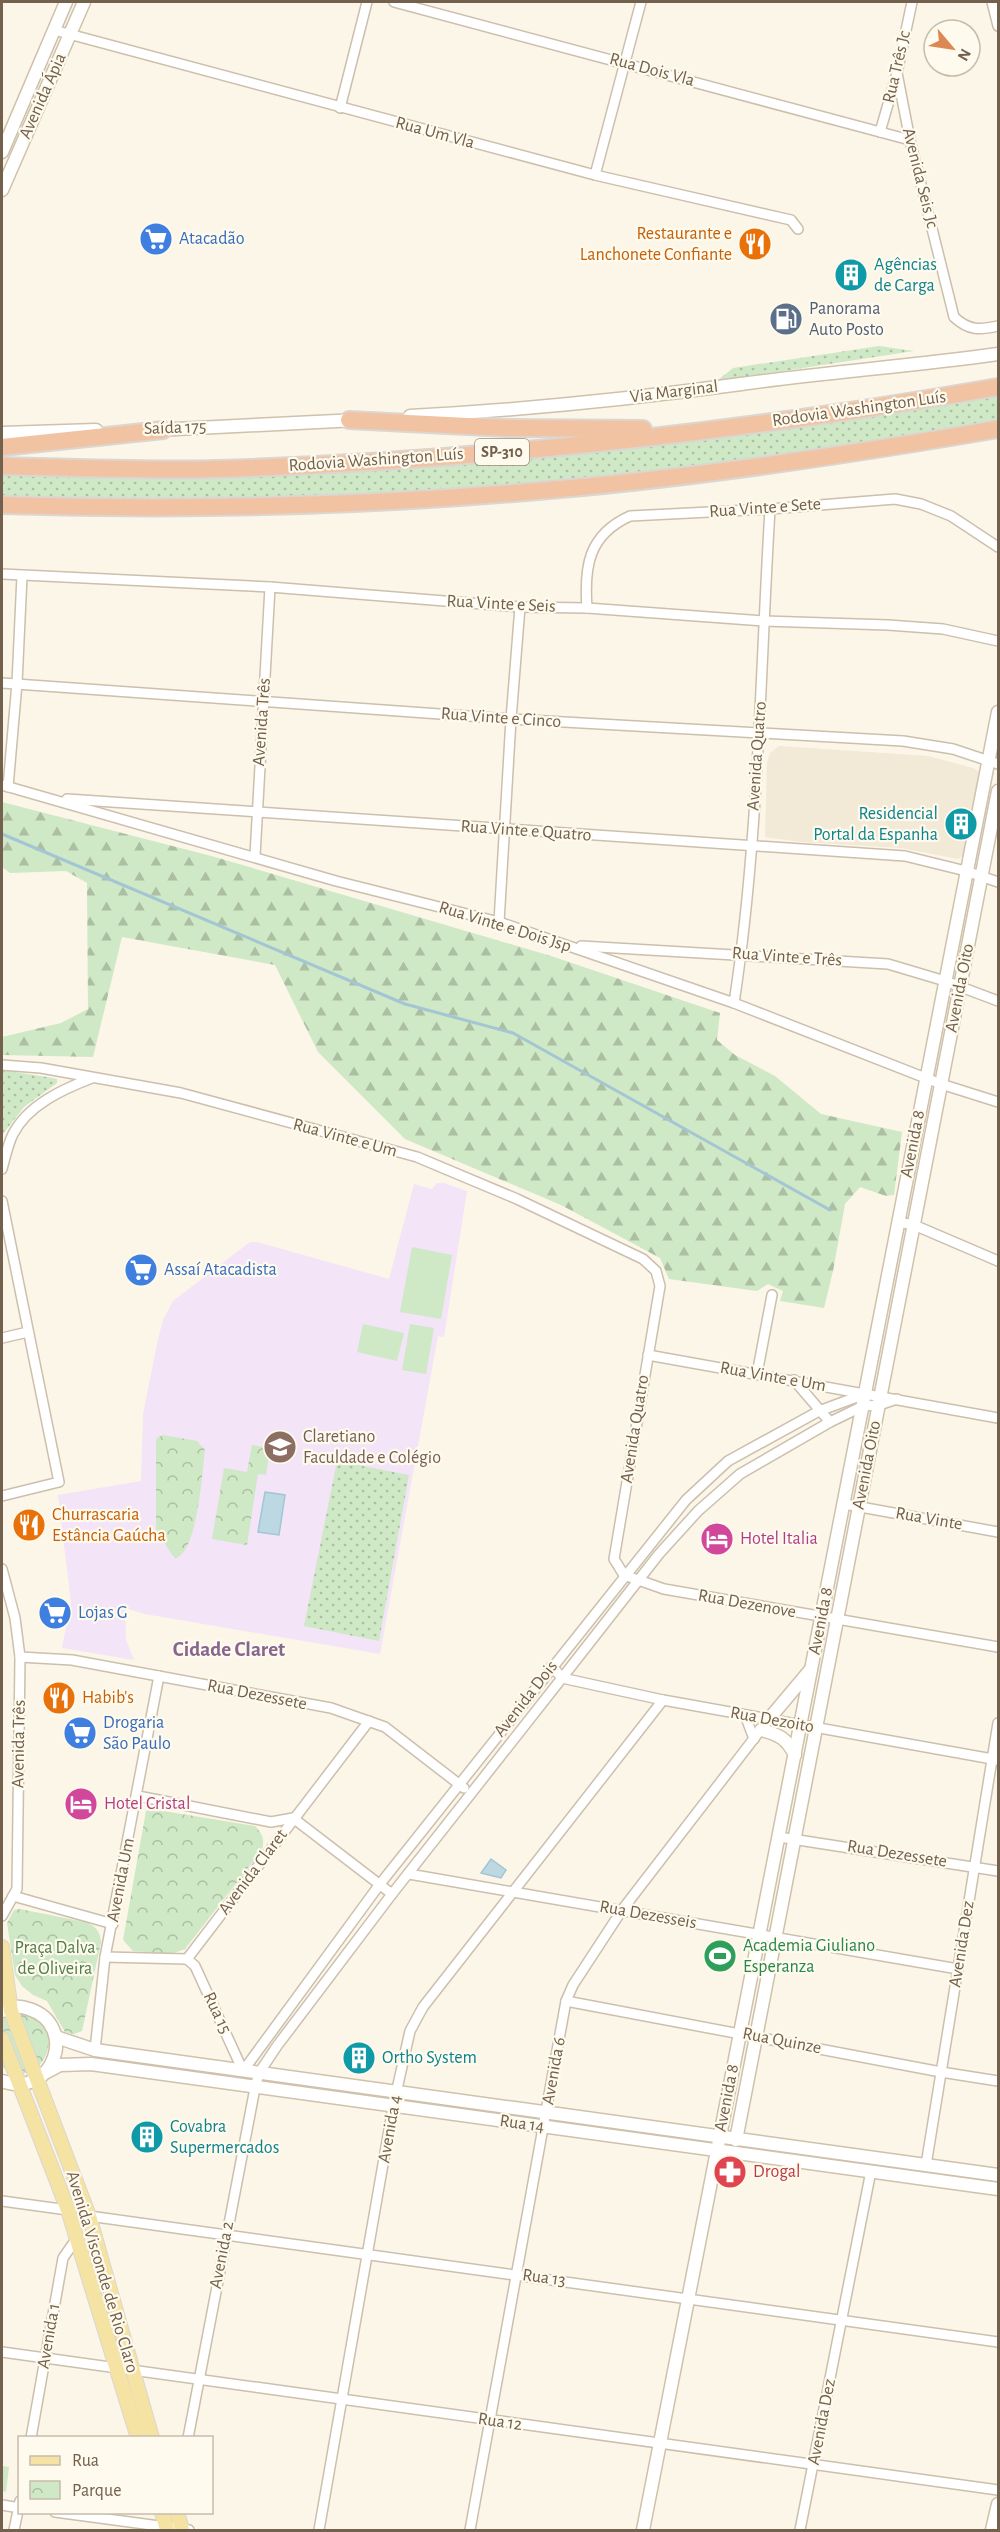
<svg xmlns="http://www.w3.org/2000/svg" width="1000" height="2532" viewBox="0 0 1000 2532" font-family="'Alegreya Sans',sans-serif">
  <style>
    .residential { fill: #f2e9d6 }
    .education { fill: #f3e4f7 }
    .grass { fill: url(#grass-dots) }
    .forest { fill: url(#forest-firs) }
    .park { fill: url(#park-crowns) }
    .garden { fill: #cfe8c6 }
    .water { fill: #bcd8e3; stroke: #a3c5d4; stroke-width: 1.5 }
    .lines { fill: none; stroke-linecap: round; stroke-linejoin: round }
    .stream { stroke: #a3c5d4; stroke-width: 3 }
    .street-casing { stroke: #ccbfae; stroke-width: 12 }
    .secondary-casing { stroke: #cfc1ab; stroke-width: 15 }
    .primary-casing { stroke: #dbd6d1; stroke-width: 16 }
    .highway-casing { stroke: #dbd6d1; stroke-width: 20 }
    .street { stroke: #fff; stroke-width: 9 }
    .secondary { stroke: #fff; stroke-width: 12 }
    .primary { stroke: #f5e3a4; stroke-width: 14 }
    .highway { stroke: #f1c3a2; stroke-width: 16 }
    .labels { text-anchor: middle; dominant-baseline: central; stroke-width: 4.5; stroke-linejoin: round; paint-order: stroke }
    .shield { fill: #fefaed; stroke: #9d8e7d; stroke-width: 1.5 }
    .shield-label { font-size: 16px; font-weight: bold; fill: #73604d }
    .street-label { font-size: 18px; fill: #73604d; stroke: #fefaed }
    .food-label { font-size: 18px; fill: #c56008; stroke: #fefaed; text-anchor: start }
    .shop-label { font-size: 18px; fill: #366cbe; stroke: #fefaed; text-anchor: start }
    .culture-label { font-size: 18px; fill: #0d838f; stroke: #fefaed; text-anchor: start }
    .service-label { font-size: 18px; fill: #4e5e75; stroke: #fefaed; text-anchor: start }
    .education-label { font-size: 18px; fill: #785e54; stroke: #fefaed; text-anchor: start }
    .hotel-label { font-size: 18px; fill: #b23c85; stroke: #fefaed; text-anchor: start }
    .leisure-label { font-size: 18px; fill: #27864d; stroke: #fefaed; text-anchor: start }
    .park-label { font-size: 18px; fill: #507d48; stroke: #fefaed }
    .health-label { font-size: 18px; fill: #be3a42; stroke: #fefaed; text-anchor: start }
    .quarter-label { font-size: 21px; font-weight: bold; fill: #88658f; stroke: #fefaed }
  </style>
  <defs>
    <pattern id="grass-dots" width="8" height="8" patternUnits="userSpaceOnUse" patternTransform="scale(1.5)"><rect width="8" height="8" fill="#cfe8c6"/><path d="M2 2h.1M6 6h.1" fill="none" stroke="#acbfa3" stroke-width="1.8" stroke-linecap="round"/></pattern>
    <pattern id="forest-firs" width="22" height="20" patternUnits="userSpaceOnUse" patternTransform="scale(1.5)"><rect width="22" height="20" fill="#cfe8c6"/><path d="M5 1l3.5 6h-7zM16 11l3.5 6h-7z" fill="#acbfa3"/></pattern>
    <pattern id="park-crowns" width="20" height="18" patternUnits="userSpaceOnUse" patternTransform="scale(1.5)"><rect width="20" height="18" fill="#cfe8c6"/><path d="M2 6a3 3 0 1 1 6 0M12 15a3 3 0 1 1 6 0" fill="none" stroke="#acbfa3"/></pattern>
  </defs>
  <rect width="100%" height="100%" fill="#fbf6e7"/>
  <path class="residential" d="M779 746 928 756 973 768 980 772 963 856 958 859 901 848 801 842 765 837 767 762 770 753Z"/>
  <path class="education" d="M437 1183H444L467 1191 444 1337 438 1336 380 1654 145 1614 125 1608 126 1640 134 1660 62 1648 71 1602 58 1495 141 1481 143 1414 158 1339 163 1320 173 1301 250 1242H257L389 1279 414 1184 432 1189Z"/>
  <g class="grass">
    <path d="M879 346 914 351 717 381 733 368Z"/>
    <path d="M998 392V422L797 455 606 478 378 496 156 501 2 499V474L228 475Z"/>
    <path d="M2 1070 53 1078 57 1079V1083L24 1107 2 1135Z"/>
    <path d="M337 1461 409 1475 379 1641 304 1626Z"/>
  </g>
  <path class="forest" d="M2 802 215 857 551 956 720 1013 717 1040 735 1055 775 1076 821 1114 902 1132 894 1195 886 1196 860 1187 845 1204 833 1271 824 1308 780 1301 783 1291 768 1284 757 1291 669 1279 660 1258 561 1205 405 1139 318 1052 275 965 122 937 93 1057 2 1055V1037L61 1023 88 1009 87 883 66 871 10 873 2 867Z"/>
  <g class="park">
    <path d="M163 1435 197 1441 205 1450C202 1472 198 1550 176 1558L172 1555 156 1529V1441L157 1438Z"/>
    <path d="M252 1445 270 1448 266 1475 258 1474 247 1545 212 1539 224 1468 247 1472Z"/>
    <path d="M151 1809 255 1826C262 1833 265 1840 262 1850L185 1949 171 1954 133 1951 123 1940 146 1811Z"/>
    <path d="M20 1909 85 1922C96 1926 100 1931 101 1942L82 2031 74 2034 65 2032 47 2001 33 1995 22 1986 15 1975 7 1923 14 1910Z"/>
    <path d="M17 2013C74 2016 45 2096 2 2067V2019Z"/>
  </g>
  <g class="garden">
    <path d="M412 1247 452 1255 441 1319 400 1312Z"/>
    <path d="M363 1324 404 1333 397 1361 357 1352Z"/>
    <path d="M410 1324 434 1328 426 1374 402 1370Z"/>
    <path d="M2 2466 9 2467 6 2492 2 2491Z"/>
  </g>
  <g class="water">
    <path d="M265 1492 285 1495 279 1535 258 1532Z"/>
    <path d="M491 1859 506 1870 501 1878 481 1873Z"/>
  </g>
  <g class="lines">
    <path class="stream" d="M2 834 405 1004 513 1033 830 1210"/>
    <defs>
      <g id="street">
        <path d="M394 2 910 140"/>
        <path d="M992 2 998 26"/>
        <path d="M54 30 595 175 791 220 798 229"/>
        <path d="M897 73 910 140 954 317C969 331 980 330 998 326"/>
        <path d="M340 108 367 2"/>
        <path d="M880 132 897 73 912 2"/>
        <path d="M595 175 641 2"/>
        <path d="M2 574 270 587 520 607 587 608 764 621 888 625 943 629 998 641"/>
        <path d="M587 608C584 567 588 535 630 516L770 509 895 499 921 504 951 516 998 547"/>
        <path d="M2 683 511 719 903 741 953 749 998 764"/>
        <path d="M2 785 336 881 499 922 734 1003 941 1084 998 1102"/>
        <path d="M8 787 17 683 22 576"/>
        <path d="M67 799 905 856 966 871 998 882"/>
        <path d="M255 856 270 587"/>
        <path d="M499 922 511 719 520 607"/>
        <path d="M581 946 888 964 945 981 998 1001"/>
        <path d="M734 1003C759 840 760 674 770 509"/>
        <path d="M2 1065 41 1068 181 1093 417 1157 517 1199 643 1259 656 1271 660 1286 614 1559 624 1575 664 1589 998 1647"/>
        <path d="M2 1169C5 1158 8 1144 13 1134 28 1105 63 1089 92 1078"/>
        <path d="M2 1201 59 1482 2 1496"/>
        <path d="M898 1222 914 1225 998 1261"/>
        <path d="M2 1338 28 1332"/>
        <path d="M648 1355 998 1418"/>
        <path d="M757 1374 772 1295"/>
        <path d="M794 1380 830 1422"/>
        <path d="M844 1504 998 1532"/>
        <path d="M2 1569 15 1618 20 1657 17 1889 2 1916"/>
        <path d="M20 1657 72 1660 331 1708 385 1727 464 1788"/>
        <path d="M552 1666 562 1678 663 1700 998 1760"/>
        <path d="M745 1715 754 1739"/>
        <path d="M138 1796 271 1822 293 1818 392 1894"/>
        <path d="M779 1837 998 1871"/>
        <path d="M409 1874 958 1969"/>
        <path d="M13 1896 113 1924"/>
        <path d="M105 1957 187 1959 369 1721"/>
        <path d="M187 1959 195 1966 243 2071 380 1884 686 1500 728 1461 819 1411 865 1394"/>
        <path d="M566 2001 941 2072 998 2081"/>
        <path d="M95 2050 105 1957 159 1676"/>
        <path d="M926 2165 998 1723"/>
        <path d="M2 2201 68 2210"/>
        <path d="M89 2216 998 2342"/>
        <path d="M2 2352 998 2490"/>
        <path d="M31 2438 63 2258 77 2238"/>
        <path d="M188 2438 255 2088 259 2073 277 2046 392 1894 562 1678 659 1554 698 1511 740 1474 830 1422 863 1406 879 1405 897 1399"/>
        <path d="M2 2505 20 2508"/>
        <path d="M55 2512 189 2530"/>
        <path d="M14 2530 20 2501"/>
        <path d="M319 2530 393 2107 410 2031 423 2007 663 1700"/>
        <path d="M470 2530 566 2001 573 1985 622 1910 769 1719"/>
        <path d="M800 2530 871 2171"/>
      </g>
      <g id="secondary">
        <path d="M2 152 66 2"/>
        <path d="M2 190 84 2"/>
        <path d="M410 416C521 410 631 399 741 384 827 372 913 366 998 354"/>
        <path d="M156 430 357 420"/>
        <path d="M2 433 96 430"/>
        <path d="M769 1719 811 1669"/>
        <path d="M761 1730C779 1734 787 1739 795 1755"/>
        <path d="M2 2011C11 2007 19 2005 29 2009 79 2025 54 2100 2 2081"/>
        <path d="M56 2037 95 2050 998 2175"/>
        <path d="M47 2072 60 2065 91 2064 998 2189"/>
        <path d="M736 2140 998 791"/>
        <path d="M643 2530 998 712"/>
        <path d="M992 2530 998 2504"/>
      </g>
      <g id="primary">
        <path d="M2 1947 11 2011 89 2216 152 2438"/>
        <path d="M2 2039 68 2210 138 2438"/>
        <path d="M162 2512 167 2530"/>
        <path d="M177 2512 182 2530"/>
      </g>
      <g id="highway">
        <path d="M349 420 507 428 643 429"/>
        <path d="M2 447 163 430"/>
        <path d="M2 466C74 468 146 471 218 469 480 461 740 432 998 387"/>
        <path d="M2 505C187 511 375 506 560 489 707 476 853 454 998 429"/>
      </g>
    </defs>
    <use href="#street" class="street-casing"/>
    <use href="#secondary" class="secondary-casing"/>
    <use href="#primary" class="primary-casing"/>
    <use href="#highway" class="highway-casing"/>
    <use href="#street" class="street"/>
    <use href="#secondary" class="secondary"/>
    <use href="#primary" class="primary"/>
    <use href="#highway" class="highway"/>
  </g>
  <defs>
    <symbol id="supermarket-disc" viewBox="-11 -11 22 22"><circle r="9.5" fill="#3f7fe0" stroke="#fefaed"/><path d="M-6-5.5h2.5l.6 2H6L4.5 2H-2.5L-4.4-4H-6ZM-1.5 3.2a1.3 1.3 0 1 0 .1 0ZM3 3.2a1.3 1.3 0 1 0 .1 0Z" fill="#fff"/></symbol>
    <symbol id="restaurant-disc" viewBox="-11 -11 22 22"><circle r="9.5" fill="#e8710a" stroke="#fefaed"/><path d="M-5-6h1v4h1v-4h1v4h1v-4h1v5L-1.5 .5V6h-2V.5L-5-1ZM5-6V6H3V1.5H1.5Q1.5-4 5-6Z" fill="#fff"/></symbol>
    <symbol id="building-disc" viewBox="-11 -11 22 22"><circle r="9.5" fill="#0f9aa8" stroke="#fefaed"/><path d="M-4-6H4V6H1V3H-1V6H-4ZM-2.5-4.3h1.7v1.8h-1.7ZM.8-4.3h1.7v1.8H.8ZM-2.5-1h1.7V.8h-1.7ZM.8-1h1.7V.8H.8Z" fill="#fff"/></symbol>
    <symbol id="fuel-disc" viewBox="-11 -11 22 22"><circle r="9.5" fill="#5c6f8a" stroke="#fefaed"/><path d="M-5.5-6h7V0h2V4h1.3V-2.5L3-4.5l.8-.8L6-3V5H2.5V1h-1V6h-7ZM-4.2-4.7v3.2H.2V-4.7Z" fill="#fff"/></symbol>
    <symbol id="university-disc" viewBox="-11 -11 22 22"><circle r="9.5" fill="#8d6e63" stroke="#fefaed"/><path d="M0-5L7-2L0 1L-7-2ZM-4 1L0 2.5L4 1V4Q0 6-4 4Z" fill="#fff"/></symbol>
    <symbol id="hotel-disc" viewBox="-11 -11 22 22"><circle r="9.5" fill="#d1479c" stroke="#fefaed"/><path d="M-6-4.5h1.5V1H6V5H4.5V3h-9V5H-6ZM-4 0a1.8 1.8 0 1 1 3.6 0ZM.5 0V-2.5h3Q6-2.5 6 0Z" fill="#fff"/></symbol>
    <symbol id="stadium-disc" viewBox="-11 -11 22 22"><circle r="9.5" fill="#2e9e5b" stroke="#fefaed"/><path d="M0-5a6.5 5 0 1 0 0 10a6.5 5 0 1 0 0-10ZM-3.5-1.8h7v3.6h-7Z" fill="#fff"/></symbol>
    <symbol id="pharmacy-disc" viewBox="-11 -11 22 22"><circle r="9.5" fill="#e0444e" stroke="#fefaed"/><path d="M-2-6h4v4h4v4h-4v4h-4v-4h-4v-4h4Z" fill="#fff"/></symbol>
  </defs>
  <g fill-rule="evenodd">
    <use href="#supermarket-disc" x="137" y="220" width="38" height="38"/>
    <use href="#restaurant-disc" x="736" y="225" width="38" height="38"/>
    <use href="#building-disc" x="832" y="256" width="38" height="38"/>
    <use href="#fuel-disc" x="767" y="300" width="38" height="38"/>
    <use href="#building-disc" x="942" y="805" width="38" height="38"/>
    <use href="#supermarket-disc" x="122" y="1251" width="38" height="38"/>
    <use href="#university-disc" x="261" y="1428" width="38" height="38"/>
    <use href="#restaurant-disc" x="10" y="1506" width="38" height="38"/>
    <use href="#hotel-disc" x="698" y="1520" width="38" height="38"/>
    <use href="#supermarket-disc" x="36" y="1594" width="38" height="38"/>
    <use href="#restaurant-disc" x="40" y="1679" width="38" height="38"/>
    <use href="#supermarket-disc" x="61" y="1714" width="38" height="38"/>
    <use href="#hotel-disc" x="62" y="1785" width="38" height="38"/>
    <use href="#stadium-disc" x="701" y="1937" width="38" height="38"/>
    <use href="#building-disc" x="340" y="2039" width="38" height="38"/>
    <use href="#building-disc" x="128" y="2118" width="38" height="38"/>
    <use href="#pharmacy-disc" x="711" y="2153" width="38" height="38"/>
  </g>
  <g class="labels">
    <rect class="shield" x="475" y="439" width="54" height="26" rx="4.5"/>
    <g class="shield-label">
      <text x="502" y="452">SP-310</text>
    </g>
    <g class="street-label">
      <text transform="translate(897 67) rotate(-77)">Rua Três Jc</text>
      <text transform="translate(652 70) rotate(15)">Rua Dois Vla</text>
      <text transform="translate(43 96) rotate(-66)">Avenida Ápia</text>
      <text transform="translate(435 133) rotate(15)">Rua Um Vla</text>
      <text transform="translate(920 178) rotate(76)">Avenida Seis Jc</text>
      <text transform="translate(674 392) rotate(-7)">Via Marginal</text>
      <text transform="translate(859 409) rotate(-8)">Rodovia Washington Luís</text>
      <text transform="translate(175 428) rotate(-2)">Saída 175</text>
      <text transform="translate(376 460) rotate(-4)">Rodovia Washington Luís</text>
      <text transform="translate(765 508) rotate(-4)">Rua Vinte e Sete</text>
      <text transform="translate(501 604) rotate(3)">Rua Vinte e Seis</text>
      <text transform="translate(501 718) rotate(4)">Rua Vinte e Cinco</text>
      <text transform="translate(262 722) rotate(-86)">Avenida Três</text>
      <text transform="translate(757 756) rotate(-86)">Avenida Quatro</text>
      <text transform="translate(526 831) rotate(4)">Rua Vinte e Quatro</text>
      <text transform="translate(505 927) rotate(17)">Rua Vinte e Dois Jsp</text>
      <text transform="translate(787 957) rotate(4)">Rua Vinte e Três</text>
      <text transform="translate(960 988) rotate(-79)">Avenida Oito</text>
      <text transform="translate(345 1138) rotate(15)">Rua Vinte e Um</text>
      <text transform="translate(913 1144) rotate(-79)">Avenida 8</text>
      <text transform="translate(773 1377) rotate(10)">Rua Vinte e Um</text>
      <text transform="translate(635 1429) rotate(-81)">Avenida Quatro</text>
      <text transform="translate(867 1465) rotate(-79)">Avenida Oito</text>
      <text transform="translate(929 1519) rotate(10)">Rua Vinte</text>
      <text transform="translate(747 1604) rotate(10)">Rua Dezenove</text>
      <text transform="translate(821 1621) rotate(-79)">Avenida 8</text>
      <text transform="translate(257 1695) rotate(11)">Rua Dezessete</text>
      <text transform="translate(526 1699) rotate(-52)">Avenida Dois</text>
      <text transform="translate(772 1720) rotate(10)">Rua Dezoito</text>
      <text transform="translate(19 1744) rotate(-89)">Avenida Três</text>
      <text transform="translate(897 1854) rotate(9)">Rua Dezessete</text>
      <text transform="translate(253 1872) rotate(-53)">Avenida Claret</text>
      <text transform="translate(121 1880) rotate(-79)">Avenida Um</text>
      <text transform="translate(648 1915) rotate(10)">Rua Dezesseis</text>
      <text transform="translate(962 1944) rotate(-81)">Avenida Dez</text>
      <text transform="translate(217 2013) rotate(65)">Rua 15</text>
      <text transform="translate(782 2041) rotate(11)">Rua Quinze</text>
      <text transform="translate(554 2071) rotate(-80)">Avenida 6</text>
      <text transform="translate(727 2098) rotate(-79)">Avenida 8</text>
      <text transform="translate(522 2124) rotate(8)">Rua 14</text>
      <text transform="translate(390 2129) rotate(-80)">Avenida 4</text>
      <text transform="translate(222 2255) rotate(-79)">Avenida 2</text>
      <text transform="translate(102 2272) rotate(73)">Avenida Visconde de Rio Claro</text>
      <text transform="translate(544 2278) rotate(8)">Rua 13</text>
      <text transform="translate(49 2336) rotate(-80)">Avenida 1</text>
      <text transform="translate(500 2422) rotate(8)">Rua 12</text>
      <text transform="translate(822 2422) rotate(-79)">Avenida Dez</text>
    </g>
    <g class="food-label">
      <text x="732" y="234" text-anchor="end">Restaurante e<tspan x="732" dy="21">Lanchonete Confiante</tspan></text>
      <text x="52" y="1515">Churrascaria<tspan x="52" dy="21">Estância Gaúcha</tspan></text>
      <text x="82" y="1698">Habib's</text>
    </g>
    <g class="shop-label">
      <text x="179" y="239">Atacadão</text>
      <text x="164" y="1270">Assaí Atacadista</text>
      <text x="78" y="1613">Lojas G</text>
      <text x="103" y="1723">Drogaria<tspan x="103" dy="21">São Paulo</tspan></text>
    </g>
    <g class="culture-label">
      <text x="874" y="265">Agências<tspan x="874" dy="21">de Carga</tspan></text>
      <text x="938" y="814" text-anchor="end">Residencial<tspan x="938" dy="21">Portal da Espanha</tspan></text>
      <text x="382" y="2058">Ortho System</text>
      <text x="170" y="2127">Covabra<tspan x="170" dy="21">Supermercados</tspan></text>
    </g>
    <g class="service-label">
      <text x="809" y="309">Panorama<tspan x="809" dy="21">Auto Posto</tspan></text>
    </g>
    <g class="education-label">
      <text x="303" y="1437">Claretiano<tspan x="303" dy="21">Faculdade e Colégio</tspan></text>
    </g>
    <g class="hotel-label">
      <text x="740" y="1539">Hotel Italia</text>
      <text x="104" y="1804">Hotel Cristal</text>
    </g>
    <g class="leisure-label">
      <text x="743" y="1946">Academia Giuliano<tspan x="743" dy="21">Esperanza</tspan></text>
    </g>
    <g class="park-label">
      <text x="55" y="1948">Praça Dalva<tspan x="55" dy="21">de Oliveira</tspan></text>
    </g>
    <g class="health-label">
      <text x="753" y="2172">Drogal</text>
    </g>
    <g class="quarter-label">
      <text x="229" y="1649">Cidade Claret</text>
    </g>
  </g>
  <rect width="1000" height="2532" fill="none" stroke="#73604d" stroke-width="6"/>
  <rect x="18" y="2436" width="195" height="78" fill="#fefaed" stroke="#c6bcad" stroke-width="1.5"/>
  <rect x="30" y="2456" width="30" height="9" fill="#f5e3a4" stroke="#c6bcad" stroke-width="1.5"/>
  <text x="72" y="2466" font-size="18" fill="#73604d">Rua</text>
  <rect x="30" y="2481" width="30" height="18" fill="url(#park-crowns)" stroke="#c6bcad" stroke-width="1.5"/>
  <text x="72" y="2496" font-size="18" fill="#73604d">Parque</text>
  <g transform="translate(952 48) rotate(119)"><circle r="28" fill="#fefaed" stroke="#c6bcad" stroke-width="1.5"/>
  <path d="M0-4.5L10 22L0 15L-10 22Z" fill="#dd8854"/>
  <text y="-9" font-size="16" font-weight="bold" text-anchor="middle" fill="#73604d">N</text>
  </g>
</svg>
